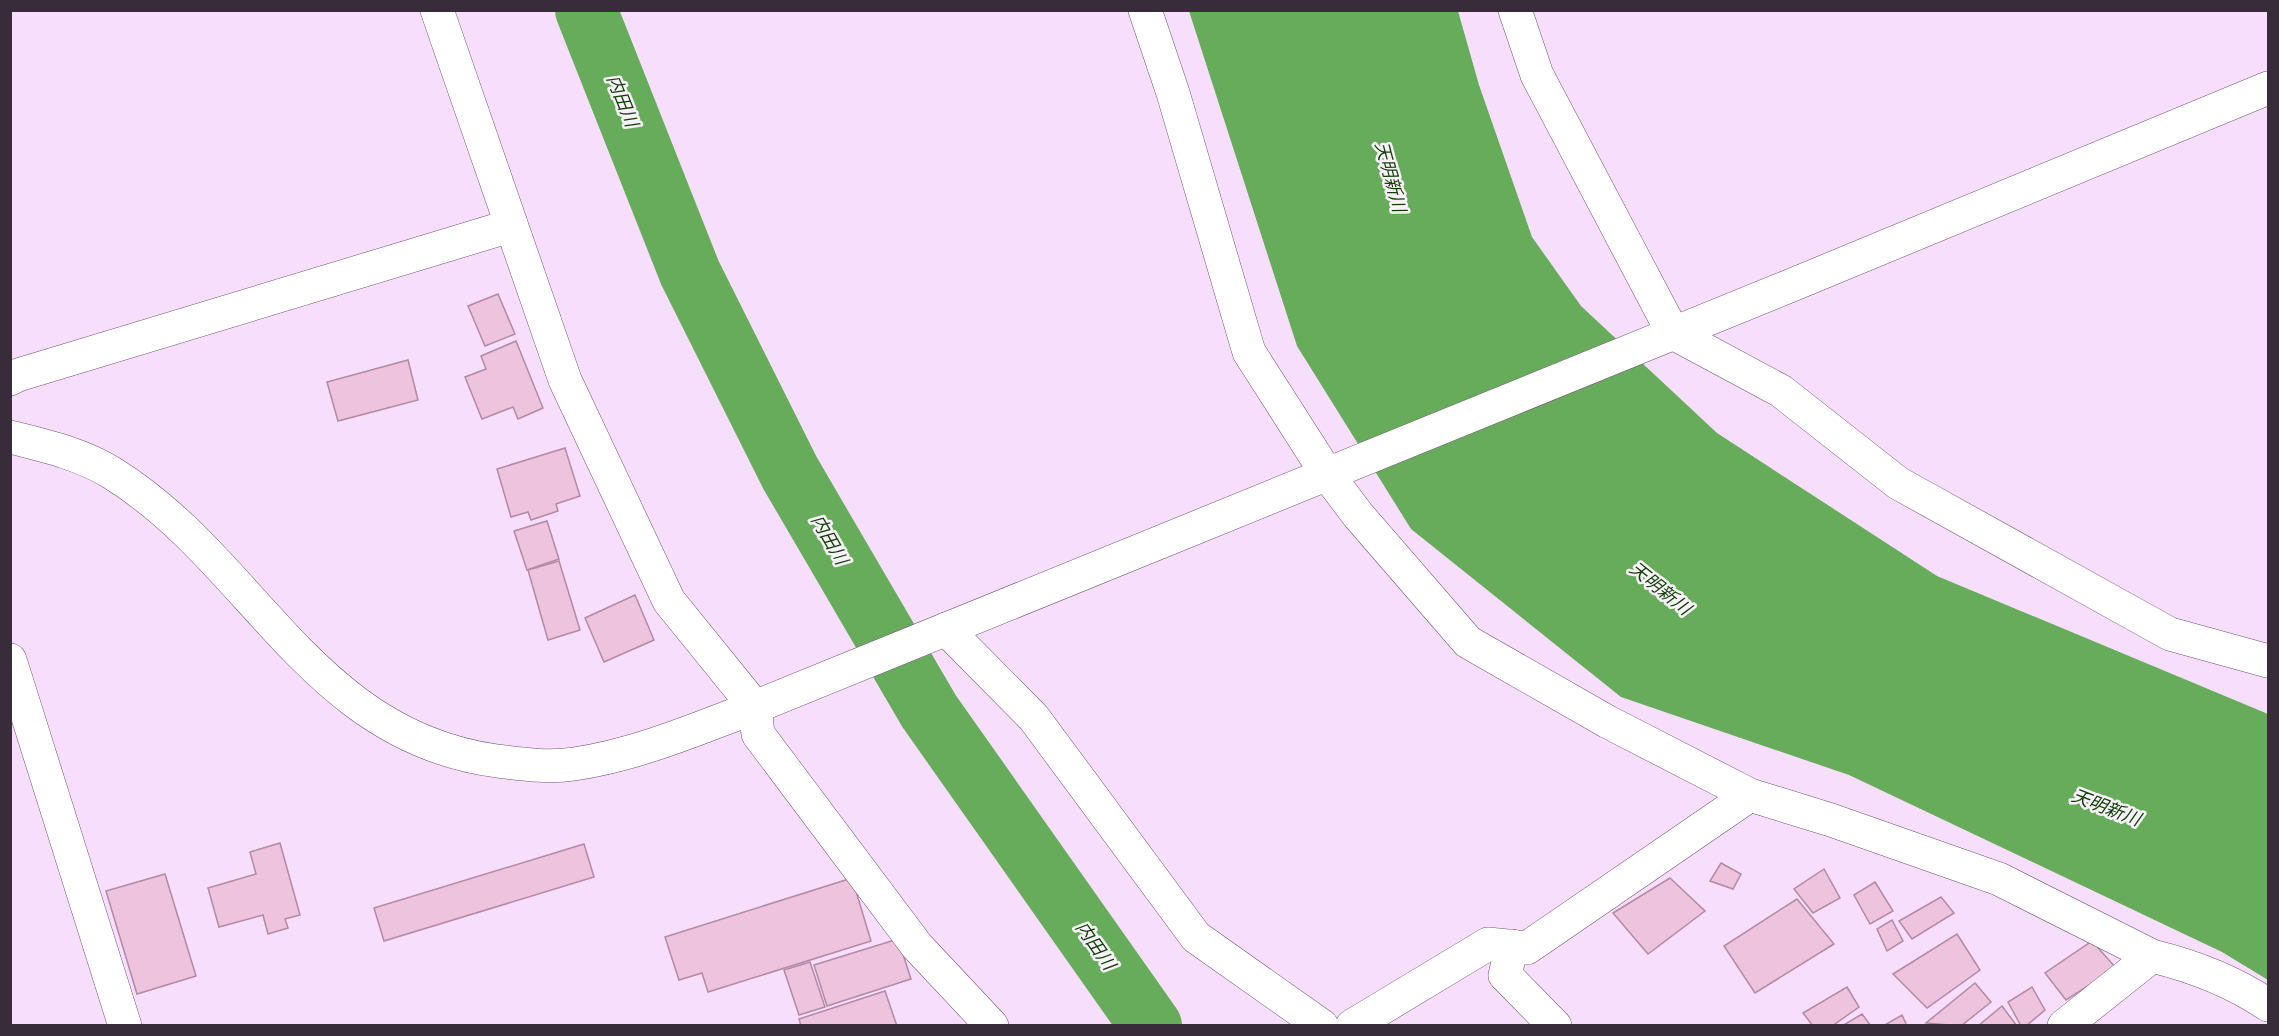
<svg xmlns="http://www.w3.org/2000/svg" width="2279" height="1036" viewBox="0 0 2279 1036" font-family="'Source Sans 3','Noto Sans JP',sans-serif">
  <style>
    .water { fill: #67ac5b }
    .lines { fill: none; stroke-linecap: round; stroke-linejoin: round }
    .river { stroke: #67ac5b; stroke-width: 62 }
    .building { fill: #eec3de; stroke: #b28aa3; stroke-width: 1.5 }
    .minor-casing { stroke: #705575; stroke-width: 34 }
    .minor { stroke: #fff; stroke-width: 33 }
    .labels { text-anchor: middle; dominant-baseline: central; stroke-width: 5; stroke-linejoin: round; paint-order: stroke }
    .water-label { font-size: 18px; font-style: italic; fill: #103f06; stroke: #f9f2fa }
  </style>
  <rect width="100%" height="100%" fill="#f7defc"/>
  <path class="water" d="M1189 11H1458L1479 85 1532 237 1581 306 1717 433 1937 576 2268 714V980L2222 952 1849 775 1621 697 1411 529 1297 346Z"/>
  <g class="lines">
    <path class="river" d="M586 10 690 273 790 473 929 711 1151 1026"/>
  </g>
  <g class="building">
    <path d="M498 294 515 334 485 346 468 306Z"/>
    <path d="M516 341 543 408 518 419 513 407 482 419 465 377 486 369 481 356Z"/>
    <path d="M408 360 418 400 338 421 327 382Z"/>
    <path d="M565 448 580 496 556 504 558 511 531 520 528 512 511 517 497 469Z"/>
    <path d="M547 521 559 559 527 570 514 531Z"/>
    <path d="M559 561 580 630 548 640 528 570Z"/>
    <path d="M635 595 654 640 604 662 585 618Z"/>
    <path d="M280 843 300 915 285 919 288 928 268 934 263 915 219 927 208 888 256 874 250 852Z"/>
    <path d="M584 844 594 877 384 941 374 908Z"/>
    <path d="M1721 863 1741 874 1733 889 1710 881Z"/>
    <path d="M1824 869 1840 898 1813 913 1794 889Z"/>
    <path d="M165 874 196 976 137 994 106 891Z"/>
    <path d="M852 878 871 941 708 992 702 973 679 980 665 937Z"/>
    <path d="M1670 878 1705 911 1648 954 1613 913Z"/>
    <path d="M1875 882 1893 911 1870 924 1854 895Z"/>
    <path d="M1941 897 1954 913 1912 939 1899 921Z"/>
    <path d="M1797 899 1834 944 1755 993 1724 946Z"/>
    <path d="M1892 920 1903 941 1887 951 1877 929Z"/>
    <path d="M1957 934 1980 970 1927 1008 1893 974Z"/>
    <path d="M898 939 911 979 827 1006 814 965Z"/>
    <path d="M2092 941 2116 968 2066 1000 2045 973Z"/>
    <path d="M810 962 825 1007 799 1015 784 970Z"/>
    <path d="M1975 983 1991 1002 1961 1026 1926 1023Z"/>
    <path d="M1847 987 1859 1007 1832 1026H1813L1803 1013Z"/>
    <path d="M2032 987 2045 1010 2026 1026H2021L2008 1002Z"/>
    <path d="M885 991 897 1026H801L799 1019Z"/>
    <path d="M2002 1006 2017 1026H1978Z"/>
    <path d="M1862 1014 1871 1026H1842Z"/>
    <path d="M1902 1015 1907 1026H1883Z"/>
  </g>
  <g class="lines">
    <defs>
      <g id="minor">
        <path d="M437 10 565 380 669 601 755 707 758 734 917 946 992 1026"/>
        <path d="M1145 10 1173 93 1249 352 1327 474 1358 515 1468 642 1608 722 1750 795 1831 820 1999 879 2152 956C2193 966 2234 982 2268 1005"/>
        <path d="M1515 10 1537 75 1673 333 1781 391 1898 483 2170 634 2268 661"/>
        <path d="M10 379 18 375 510 226"/>
        <path d="M10 437C46 446 81 454 112 473 255 562 311 736 497 761 522 764 548 768 574 764 636 755 697 729 755 707L1792 285 2268 88"/>
        <path d="M946 629 1034 718 1196 937 1322 1026"/>
        <path d="M10 660 125 1026"/>
        <path d="M1512 946 1505 975 1555 1026"/>
        <path d="M1352 1026 1488 944 1527 948 1750 795"/>
        <path d="M2064 1026 2152 956"/>
      </g>
    </defs>
    <use href="#minor" class="minor-casing"/>
    <use href="#minor" class="minor"/>
  </g>
  <g class="labels">
    <g class="water-label">
      <text transform="translate(622 101) rotate(68)">内田川</text>
      <text transform="translate(1390 177) rotate(75)">天明新川</text>
      <text transform="translate(829 540) rotate(60)">内田川</text>
      <text transform="translate(1660 589) rotate(39)">天明新川</text>
      <text transform="translate(2106 808) rotate(21)">天明新川</text>
      <text transform="translate(1095 946) rotate(55)">内田川</text>
    </g>
  </g>
  <rect width="2279" height="1036" fill="none" stroke="#382c3a" stroke-width="24"/>
</svg>
